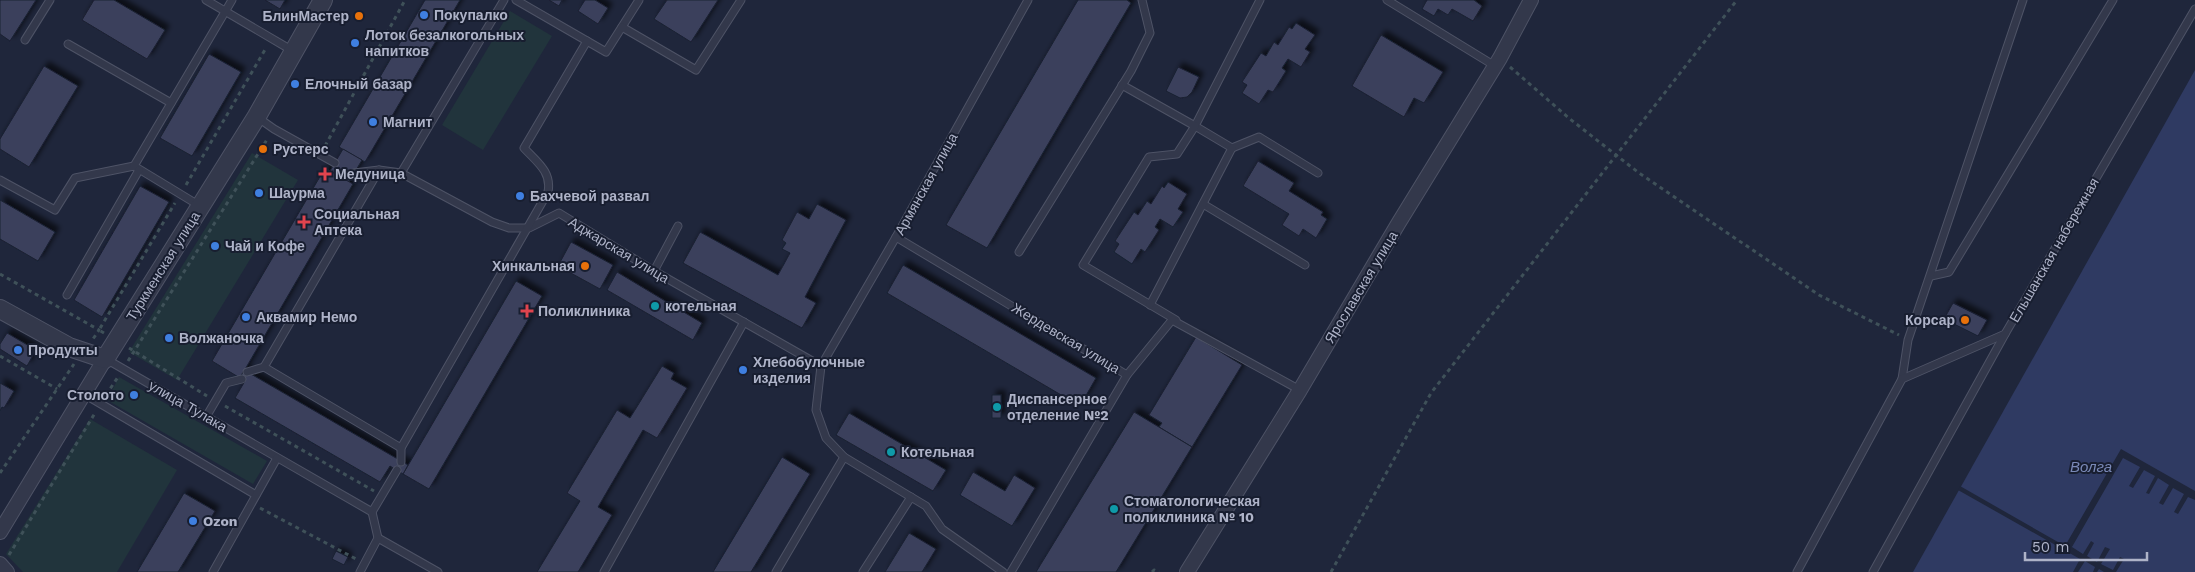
<svg xmlns="http://www.w3.org/2000/svg" width="2195" height="572" viewBox="0 0 2195 572" font-family="'Work Sans',sans-serif">
  <style>
    .green { fill: #21343c }
    .water { fill: #2f3a62 }
    .pier { fill: #1f263b }
    .building { fill: #3b415c; stroke: #1a2032; filter: url(#shadow) }
    .lines { fill: none; stroke-linecap: round; stroke-linejoin: round }
    .service-casing { stroke: #4e5366; stroke-width: 9 }
    .minor-casing { stroke: #4e5366; stroke-width: 16 }
    .tertiary-casing { stroke: #4e5366; stroke-width: 20 }
    .path { stroke: #3f5159; stroke-width: 3; stroke-dasharray: 4 4; stroke-linecap: butt }
    .service { stroke: #33384b; stroke-width: 7 }
    .minor { stroke: #33384b; stroke-width: 14 }
    .tertiary { stroke: #33384b; stroke-width: 18 }
    .shop-dot { fill: #3f7fe0; stroke: #181e30; stroke-width: 2 }
    .food-dot { fill: #e8710a; stroke: #181e30; stroke-width: 2 }
    .health-dot { fill: #e0444e; stroke: #181e30; stroke-width: 2 }
    .culture-dot { fill: #0f9aa8; stroke: #181e30; stroke-width: 2 }
    .labels { text-anchor: middle; dominant-baseline: central; stroke-width: 4; stroke-linejoin: round; paint-order: stroke }
    .poi-label { font-size: 14px; font-weight: bold; fill: #aeb3c8; stroke: #181e30; text-anchor: start }
    .street-label { font-size: 14px; fill: #aeb3c8; stroke: #181e30 }
    .water-label { font-size: 15px; font-style: italic; fill: #7a89b7; stroke: #181e30 }
  </style>
  <defs>
    <filter id="shadow"><feDropShadow dx="4.5" dy="-4.5" stdDeviation="2.5" flood-color="#0009"/></filter>
  </defs>
  <rect width="100%" height="100%" fill="#1f263b"/>
  <g class="green">
    <path d="M510 11 552 36 483 150 442 125Z"/>
    <path d="M252 153 298 180 177 380 129 352Z"/>
    <path d="M119 377 267 461 253 484 107 400Z"/>
    <path d="M90 419 177 470 117 572H23L6 554Z"/>
  </g>
  <path class="water" d="M2195 70V572H1913Z"/>
  <path class="pier" d="M2121 449 2195 491V500L2188 497 2178 514 2174 512 2184 494 2173 488 2163 505 2159 503 2169 485 2158 478 2149 494 2146 493 2155 476 2144 470 2133 488 2129 486 2140 467 2123 458 2072 547 2083 554 2091 541 2094 543 2087 556 2097 562 2105 547 2110 549 2101 564 2113 570 2120 557 2124 559 2116 572H2104L2099 569 2097 572H2093L2095 567 2085 561 2078 572H2073L2080 559 1958 490 1960 486 2065 546Z"/>
  <g class="building">
    <path d="M0 0H36L10 41 0 34Z"/>
    <path d="M94 0H114L165 30 147 59 82 20Z"/>
    <path d="M265 0H285L280 9Z"/>
    <path d="M425 0H460L365 162 339 147Z"/>
    <path d="M549 0H562L559 6Z"/>
    <path d="M585 0H595L608 8 598 24 578 11Z"/>
    <path d="M667 0H718L691 42 654 19Z"/>
    <path d="M1078 0H1127L1131 3 987 248 946 225Z"/>
    <path d="M1427 0H1474L1482 6 1473 21 1452 9 1448 15 1438 9 1434 16 1422 9Z"/>
    <path d="M1296 23 1315 35 1305 49 1310 52 1301 67 1288 59 1282 68 1286 71 1273 92 1268 90 1259 104 1242 93 1247 85 1242 82 1261 53 1266 56 1274 42 1278 45 1289 27 1292 29Z"/>
    <path d="M1381 35 1443 72 1424 103 1414 98 1404 117 1352 86Z"/>
    <path d="M209 54 241 72 192 156 160 138Z"/>
    <path d="M44 66 78 86 29 167 0 149V139Z"/>
    <path d="M1178 67 1199 77 1192 92 1187 97 1180 98 1166 91Z"/>
    <path d="M343 149 362 160 349 182 330 171Z"/>
    <path d="M1258 161 1294 183 1289 191 1323 212 1321 215 1327 219 1316 238 1303 229 1299 236 1282 225 1289 214 1243 186Z"/>
    <path d="M325 168 353 184 240 378 212 361Z"/>
    <path d="M1168 182 1187 194 1178 209 1183 212 1173 227 1160 219 1155 227 1159 230 1145 252 1141 249 1132 264 1114 252 1119 244 1115 241 1134 212 1138 215 1147 201 1151 204 1162 186 1164 188Z"/>
    <path d="M140 186 169 202 102 317 74 300Z"/>
    <path d="M0 200 55 232 38 261 0 239Z"/>
    <path d="M817 204 846 220 805 297 816 303 802 328 683 263 700 232 778 275 790 253 782 249 786 243 782 240 797 212 809 219Z"/>
    <path d="M571 242 613 265 600 289 558 266Z"/>
    <path d="M903 265 1096 378 1080 406 887 293Z"/>
    <path d="M617 272 702 323 693 340 607 290Z"/>
    <path d="M516 281 542 296 429 489 403 474Z"/>
    <path d="M1953 303 1987 320 1978 336 1944 319Z"/>
    <path d="M7 333 36 350 27 366 0 349V344Z"/>
    <path d="M1196 337 1242 365 1192 447 1159 427 1162 423 1149 415Z"/>
    <path d="M662 366 674 373 671 379 687 388 657 438 643 430 598 507 612 515 578 572H537L580 501 567 493 617 410 630 418Z"/>
    <path d="M244 370 408 465 403 474 390 466 380 482 235 398 245 381 240 378Z"/>
    <path d="M0 383 14 391 4 408 2 407 0 411Z"/>
    <rect x="992" y="395" width="9" height="23"/>
    <path d="M1134 412 1192 447 1116 572H1036Z"/>
    <path d="M849 413 946 470 933 491 836 435Z"/>
    <path d="M782 457 810 474 751 572H713Z"/>
    <path d="M973 472 1005 491 1014 475 1035 488 1012 526 960 495Z"/>
    <path d="M184 493 215 511 178 572H137Z"/>
    <path d="M909 533 936 549 922 572H885Z"/>
    <path d="M336 551 348 557 344 565 332 559Z"/>
  </g>
  <g class="lines">
    <defs>
      <g id="service">
        <path d="M206 0 293 51"/>
        <path d="M516 0 606 52 639 0"/>
        <path d="M1260 0 1195 126 1232 148 1259 137 1318 173"/>
        <path d="M1387 0 1495 66"/>
        <path d="M622 27 696 70 741 0"/>
        <path d="M25 40 50 0"/>
        <path d="M68 44 171 103"/>
        <path d="M1122 85 1195 126 1177 154 1149 157 1083 265 1176 320"/>
        <path d="M257 117 274 129 335 163"/>
        <path d="M379 170 264 367 401 448"/>
        <path d="M354 173 379 170 401 173 492 222 509 228H529L559 213 654 271 821 366"/>
        <path d="M401 173 504 0"/>
        <path d="M0 180 55 210 75 178 134 166"/>
        <path d="M1203 204 1305 265"/>
        <path d="M200 206 134 166 232 0"/>
        <path d="M896 237 1127 375 1172 320 1300 390"/>
        <path d="M1019 252 1131 71 1150 33 1142 0"/>
        <path d="M654 271 678 226"/>
        <path d="M1931 276 1949 272 2113 0"/>
        <path d="M67 295 139 170"/>
        <path d="M1150 305 1232 148"/>
        <path d="M106 359 372 512"/>
        <path d="M247 372 264 367"/>
        <path d="M1902 379 1908 340 2023 0"/>
        <path d="M84 394 256 495"/>
        <path d="M206 417 226 383 242 379"/>
        <path d="M401 462V448L548 192C552 172 537 162 524 148L587 41"/>
        <path d="M378 538 438 572"/>
        <path d="M213 572 277 458"/>
        <path d="M360 572 378 538 372 512 397 470"/>
        <path d="M604 572 744 322"/>
        <path d="M776 572 844 457"/>
        <path d="M863 572 911 497"/>
        <path d="M1003 572 942 529 926 506 844 457 826 438 816 410 821 366 896 237 1028 0"/>
        <path d="M1011 572 1127 375"/>
        <path d="M1797 572 1902 379 2005 334 2195 9"/>
        <path d="M1873 572 2005 334"/>
      </g>
      <g id="minor">
        <path d="M0 532 105 359"/>
        <path d="M0 564 7 572"/>
        <path d="M1187 572 1300 390 1398 224 1500 58 1531 0"/>
      </g>
      <path id="tertiary" d="M0 309 69 347 105 359 257 116 323 0"/>
    </defs>
    <use href="#service" class="service-casing"/>
    <use href="#minor" class="minor-casing"/>
    <use href="#tertiary" class="tertiary-casing"/>
    <g class="path">
      <path d="M1510 67 1570 119 1639 173 1819 295 1899 335"/>
      <path d="M325 146 405 0"/>
      <path d="M186 185 266 48"/>
      <path d="M0 274 99 330 93 339"/>
      <path d="M104 333 99 330 175 203"/>
      <path d="M129 348 207 396"/>
      <path d="M0 356 57 389"/>
      <path d="M128 361 268 138"/>
      <path d="M106 395 118 377"/>
      <path d="M225 406 374 491"/>
      <path d="M0 473 74 364"/>
      <path d="M260 508 356 559"/>
      <path d="M9 555 95 413"/>
      <path d="M1152 572 1154 570 1159 572"/>
      <path d="M1331 572 1431 393 1737 0"/>
    </g>
    <use href="#service" class="service"/>
    <use href="#minor" class="minor"/>
    <use href="#tertiary" class="tertiary"/>
  </g>
  <g class="shop-dot">
    <circle cx="424" cy="15" r="5"/>
    <circle cx="355" cy="43" r="5"/>
    <circle cx="295" cy="84" r="5"/>
    <circle cx="373" cy="122" r="5"/>
    <circle cx="259" cy="193" r="5"/>
    <circle cx="520" cy="196" r="5"/>
    <circle cx="215" cy="246" r="5"/>
    <circle cx="246" cy="317" r="5"/>
    <circle cx="169" cy="338" r="5"/>
    <circle cx="18" cy="350" r="5"/>
    <circle cx="743" cy="370" r="5"/>
    <circle cx="134" cy="395" r="5"/>
    <circle cx="193" cy="521" r="5"/>
  </g>
  <g class="food-dot">
    <circle cx="359" cy="16" r="5"/>
    <circle cx="263" cy="149" r="5"/>
    <circle cx="585" cy="266" r="5"/>
    <circle cx="1965" cy="320" r="5"/>
  </g>
  <g class="health-dot">
    <path d="M322.5 166.5h5v5h5v5h-5v5h-5v-5h-5v-5h5z"/>
    <path d="M301.5 214.5h5v5h5v5h-5v5h-5v-5h-5v-5h5z"/>
    <path d="M524.5 303.5h5v5h5v5h-5v5h-5v-5h-5v-5h5z"/>
  </g>
  <g class="culture-dot">
    <circle cx="655" cy="306" r="5"/>
    <circle cx="997" cy="407" r="5"/>
    <circle cx="891" cy="452" r="5"/>
    <circle cx="1114" cy="509" r="5"/>
  </g>
  <g class="labels">
    <g class="poi-label">
      <text x="434" y="15">Покупалко</text>
      <text x="349" y="16" text-anchor="end">БлинМастер</text>
      <text x="365" y="35">Лоток безалкогольных<tspan x="365" dy="16">напитков</tspan></text>
      <text x="305" y="84">Елочный базар</text>
      <text x="383" y="122">Магнит</text>
      <text x="273" y="149">Рустерс</text>
      <text x="335" y="174">Медуница</text>
      <text x="269" y="193">Шаурма</text>
      <text x="530" y="196">Бахчевой развал</text>
      <text x="314" y="214">Социальная<tspan x="314" dy="16">Аптека</tspan></text>
      <text x="225" y="246">Чай и Кофе</text>
      <text x="575" y="266" text-anchor="end">Хинкальная</text>
      <text x="665" y="306">котельная</text>
      <text x="538" y="311">Поликлиника</text>
      <text x="256" y="317">Аквамир Немо</text>
      <text x="1955" y="320" text-anchor="end">Корсар</text>
      <text x="179" y="338">Волжаночка</text>
      <text x="28" y="350">Продукты</text>
      <text x="753" y="362">Хлебобулочные<tspan x="753" dy="16">изделия</tspan></text>
      <text x="124" y="395" text-anchor="end">Столото</text>
      <text x="1007" y="399">Диспансерное<tspan x="1007" dy="16">отделение №2</tspan></text>
      <text x="901" y="452">Котельная</text>
      <text x="1124" y="501">Стоматологическая<tspan x="1124" dy="16">поликлиника № 10</tspan></text>
      <text x="203" y="521">Ozon</text>
    </g>
    <g class="street-label">
      <text transform="translate(926 184) rotate(-61)">Армянская улица</text>
      <text transform="translate(619 250) rotate(31)">Аджарская улица</text>
      <text transform="translate(2054 250) rotate(-60)">Ельшанская набережная</text>
      <text transform="translate(163 266) rotate(-58)">Туркменская улица</text>
      <text transform="translate(1361 287) rotate(-59)">Ярославская улица</text>
      <text transform="translate(1066 338) rotate(31)">Жердевская улица</text>
      <text transform="translate(188 406) rotate(30)">улица Тулака</text>
    </g>
    <g class="water-label">
      <text x="2091" y="467">Волга</text>
    </g>
  </g>
  <path d="M2025 552v8h122v-8" fill="none" stroke="#aeb3c8" stroke-width="2.5"/>
  <text x="2032" y="552" font-size="15" fill="#aeb3c8" stroke="#181e30" stroke-width="4" paint-order="stroke">50 m</text>
</svg>
